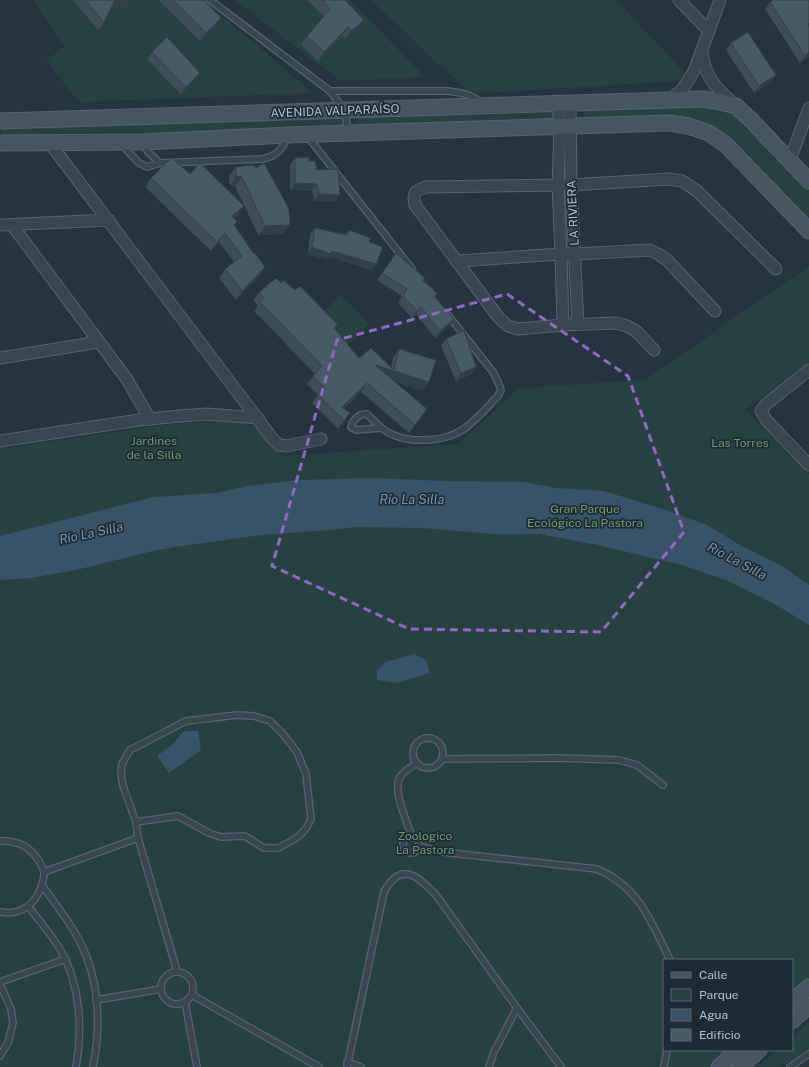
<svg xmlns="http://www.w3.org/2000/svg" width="809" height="1067" viewBox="0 0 809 1067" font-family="'Public Sans',sans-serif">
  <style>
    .green { fill: #274141 }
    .water { fill: #385268 }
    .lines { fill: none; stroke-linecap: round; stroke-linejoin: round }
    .lane-casing { stroke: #57636e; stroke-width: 8 }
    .street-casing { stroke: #57636e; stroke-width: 13 }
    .secondary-casing { stroke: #57636e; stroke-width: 17 }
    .lane { stroke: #394650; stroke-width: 5.5 }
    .street { stroke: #394650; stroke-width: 11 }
    .secondary { stroke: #475563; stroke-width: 15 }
    .wall { fill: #3f4d59 }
    .shaded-wall { fill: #333f48 }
    .building { fill: #495a67; stroke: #333f48 }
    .marked { fill: none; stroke: #9367c4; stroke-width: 3; stroke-dasharray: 8 5; stroke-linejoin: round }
    .labels { text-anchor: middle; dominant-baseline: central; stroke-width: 3.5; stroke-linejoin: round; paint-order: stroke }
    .street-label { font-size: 12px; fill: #b6c0cb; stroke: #1e2b35 }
    .park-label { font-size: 12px; fill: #6c9c71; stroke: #1e2b35 }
    .water-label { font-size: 13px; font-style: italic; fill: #7595ae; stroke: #1e2b35 }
  </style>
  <rect width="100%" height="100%" fill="#253440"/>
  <g class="green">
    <path d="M33 0H203L313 93 79 102 46 60 65 47Z"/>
    <path d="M235 0H350L425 77 340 81Z"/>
    <path d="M371 0H617L691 80 487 93 467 91Z"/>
    <path d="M690 104C700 105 713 105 723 108 746 114 791 171 809 190V219L711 130 586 121 583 114 586 108Z"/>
    <path d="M555 109 559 120 360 128 356 124 357 118 363 115Z"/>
    <path d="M337 113 344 120 345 125 342 129 5 137 1 132 2 128Z"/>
    <path d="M809 266V362L743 411 746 410 809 475V979L792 994V960H664V1050H729L710 1067H0V449L148 427 205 421 250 422 256 426 283 456 459 444 519 388 645 380Z"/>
    <path d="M341 295 369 324 346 346 318 317Z"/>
    <path d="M809 1022V1050L780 1067H757L777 1050H792V1037Z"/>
  </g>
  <g class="water">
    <path d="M375 478 445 481 524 482 556 488 604 491 660 508 707 525 745 548 782 566 809 585V625L773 603 728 581 682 565 597 545 540 534H495L423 528 357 527 330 530 262 535 174 547 149 552 76 570 31 578 0 580V536L154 497 216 493 248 486 297 480Z"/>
    <path d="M414 654 426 660 430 673 397 683 377 680V670L386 662Z"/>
    <path d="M184 731H198L201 750 169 773 157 756 173 744Z"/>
  </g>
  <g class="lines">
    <defs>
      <g id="lane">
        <path d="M210 0 330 91 345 111 348 132"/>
        <path d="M330 91H448C460 93 473 94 481 103"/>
        <path d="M308 137 412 269"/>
        <path d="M143 142 148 152 160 163"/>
        <path d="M121 144 139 163 147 167 160 163 262 159C277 156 282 150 288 136"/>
        <path d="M381 428 356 430 351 427C353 419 360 413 367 414 376 423 384 432 396 436 415 443 446 441 462 430 475 422 487 407 498 396L501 390 498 382 493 372 448 315"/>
        <circle cx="428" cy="753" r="15"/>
        <path d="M442 759 557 758 619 760 637 765 663 785"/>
        <path d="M412 837C407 821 392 791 400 777 404 771 411 767 417 763"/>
        <circle cx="411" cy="845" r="8"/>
        <path d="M138 838 177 971"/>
        <path d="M0 841C17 840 30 846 39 861 41 864 43 869 44 872 44 878 42 885 40 890 32 908 19 915 0 912"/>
        <path d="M418 846 442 852 597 869C639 887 651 921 670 960"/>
        <path d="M44 872 138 838 136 822 123 786 121 774 122 764 130 750 186 721 237 715 254 716 270 721 283 734 297 752 306 774 311 819 307 827 299 836 288 843 278 848H264L245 836 221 837 209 833 178 816 136 822"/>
        <path d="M42 885C58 908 78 932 87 958 100 992 100 1032 93 1067"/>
        <path d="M29 907C39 921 51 934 60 949 80 983 83 1029 76 1067"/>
        <circle cx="177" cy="988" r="16"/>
        <path d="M0 982 66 959"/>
        <path d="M0 984 11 1009 13 1023 8 1043 0 1056"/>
        <path d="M192 995 319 1067"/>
        <path d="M96 1000 161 989"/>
        <path d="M185 1002 197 1067"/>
        <path d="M517 1008 561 1067"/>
        <path d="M347 1062 361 1067"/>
        <path d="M347 1067 384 892C401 861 417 875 436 895L517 1008 494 1052 489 1067"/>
        <path d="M664 1067 667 1050"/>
        <path d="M790 1067 809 1054"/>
      </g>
      <g id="street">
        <path d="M679 0 709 31"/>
        <path d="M702 52C705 76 715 88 733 103"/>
        <path d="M670 99 681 91 688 81 695 69 720 0"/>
        <path d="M558 103 560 127 558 184 561 254 563 325"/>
        <path d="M570 103 571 185 578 324"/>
        <path d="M49 142 272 438 279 445 286 446 321 439"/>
        <path d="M790 160 809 108"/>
        <path d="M0 225 109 220"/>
        <path d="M12 225 126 378 150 419"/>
        <path d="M458 261 561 254H575L650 250 660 255 668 261 715 311"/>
        <path d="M654 350 636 331 627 326 616 323 563 325 518 329 508 326 499 318 415 205C412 194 415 190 426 187L571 185 669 179 682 181 697 191 776 269"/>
        <path d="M0 358 99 342"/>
        <path d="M809 370 765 405 761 411 767 421 809 465"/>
        <path d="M0 441 139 420 180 416 206 414 258 418"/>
      </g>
      <g id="secondary">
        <path d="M0 121 703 99 721 102 736 106 752 121 809 181"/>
        <path d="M0 143 143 142 288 135 670 123 688 126 709 133 726 145 809 231"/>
        <path d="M792 1001 809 987"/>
        <path d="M792 1021 809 1006"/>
        <path d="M719 1067 738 1050"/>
        <path d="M740 1067 759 1050"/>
      </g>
    </defs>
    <use href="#lane" class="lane-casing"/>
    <use href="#street" class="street-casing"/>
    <use href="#secondary" class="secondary-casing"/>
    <use href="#lane" class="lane"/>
    <use href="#street" class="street"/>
    <use href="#secondary" class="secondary"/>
  </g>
  <g class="wall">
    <path d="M73 0H131L129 3 122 7 115 5 112 6 104 22 98 30Z"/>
    <path d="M158 0H204L215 27 200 41Z"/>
    <path d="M307 0H345L358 29 345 39 342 36 318 61 301 45 307 36 324 16Z"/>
    <path d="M770 2 809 56 800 63 765 9Z"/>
    <path d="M731 43 771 82 754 93 726 50Z"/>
    <path d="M152 52 200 73 195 80 181 95 147 59Z"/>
    <path d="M295 158 309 161 317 170 335 202 314 201 312 191 290 190V165Z"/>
    <path d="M236 167 283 234 258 235 235 186H230L229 176Z"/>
    <path d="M151 178 238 215 234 218 235 225 254 254 265 267 259 276 236 300 219 278 225 269 234 262 219 242 211 251 145 187Z"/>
    <path d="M315 228 345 234 349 230 369 242 376 264 372 270 329 257 327 260 308 254 310 234Z"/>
    <path d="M396 253 423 281 437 294 435 297 449 326 435 338 416 314 412 318 398 303 402 296 377 280Z"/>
    <path d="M281 283 335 329 359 358 391 367 393 358 399 349 423 391 396 382 421 417 409 433 361 392 344 409 350 413 338 429 312 403 318 395 307 384 315 374 254 311 258 306 253 300 259 292Z"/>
    <path d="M446 339 476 367 472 374 456 381 441 346Z"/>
  </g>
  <g class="shaded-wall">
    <path d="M115 0H131L129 3 122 7 115 5 109 8Z"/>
    <path d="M221 18 215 27 200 41 206 33Z"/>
    <path d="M364 20 358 29 345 39 351 31Z"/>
    <path d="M348 27 342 36 318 61 324 52Z"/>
    <path d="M809 52V56L800 63 805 56Z"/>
    <path d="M200 73 195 80 181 95 186 87Z"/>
    <path d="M776 75 771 82 754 93 759 86Z"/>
    <path d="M236 176 242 177 235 186H230Z"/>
    <path d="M295 183 317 184 312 191 290 190Z"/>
    <path d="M319 194 340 195 335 202 314 201Z"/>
    <path d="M244 206 238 215 226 225 232 216Z"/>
    <path d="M290 225 283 234 258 235 265 226Z"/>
    <path d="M225 233 219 242 211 251 217 242Z"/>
    <path d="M312 247 332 251 376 264 372 270 329 257 327 260 308 254Z"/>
    <path d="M265 267 259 276 236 300 242 291Z"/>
    <path d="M421 307 416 314 412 318 417 311Z"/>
    <path d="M454 319 449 326 435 338 440 331Z"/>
    <path d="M375 365 429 382 423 391 369 373Z"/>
    <path d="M476 367 472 374 456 381 461 373Z"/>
    <path d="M367 383 361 392 338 414 342 407Z"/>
    <path d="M350 413 344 422 338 429 344 420Z"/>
  </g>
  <g class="building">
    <path d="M85 0H115L104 22Z"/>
    <path d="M173 0H204L221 18 206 33Z"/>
    <path d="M322 0H345L364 20 351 31 348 27 324 52 307 36 330 9Z"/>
    <path d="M773 0H809V23L808 24 809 27V52L805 56 770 2Z"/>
    <path d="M748 32 776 75 759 86 731 43Z"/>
    <path d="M167 37 200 73 186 87 152 52Z"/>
    <path d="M309 157V161H315L317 170 338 169 340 195 319 194 317 184 295 183V158Z"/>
    <path d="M171 158H172L190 174 200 163 244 206 232 216 237 222 234 225 254 254 255 253 265 267 242 291 225 269 242 256 225 233 217 242 151 178Z"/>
    <path d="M264 163 289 209 290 225 265 226 242 177 236 176V167L253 165 256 168Z"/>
    <path d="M315 228 347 235 349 230 371 238 369 242 383 247 376 264 332 251 331 254 312 247Z"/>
    <path d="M396 253 424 277 425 279 423 281 431 287 437 294 434 296 454 319 440 331 421 307 417 311 403 296 407 289 382 273Z"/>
    <path d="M276 278 281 283 283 280 295 290 300 286 338 325 334 328 359 358 371 348 394 370 399 349 436 360 429 382 375 365 427 409 415 425 367 383 342 407 350 413 344 420 318 395 326 389 313 376 322 366 260 302 264 298 259 292Z"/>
    <path d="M464 330 476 367 461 373 446 339Z"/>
  </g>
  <path class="marked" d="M507 294 628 376 684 532 601 632 409 629 272 566 337 340Z"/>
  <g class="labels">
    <g class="street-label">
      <text transform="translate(335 111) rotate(-2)">AVENIDA VALPARAÍSO</text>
      <text transform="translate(573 213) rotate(-93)">LA RIVIERA</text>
    </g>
    <g class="park-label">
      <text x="154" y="441">Jardines<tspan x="154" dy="14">de la Silla</tspan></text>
      <text x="740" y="443">Las Torres</text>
      <text x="585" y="509">Gran Parque<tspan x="585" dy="14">Ecológico La Pastora</tspan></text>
      <text x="425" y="836">Zoologico<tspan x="425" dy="14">La Pastora</tspan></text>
    </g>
    <g class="water-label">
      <text x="412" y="499">Río La Silla</text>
      <text transform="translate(91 533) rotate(-12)">Río La Silla</text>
      <text transform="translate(737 561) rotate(28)">Río La Silla</text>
    </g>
  </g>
  <rect x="663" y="959" width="130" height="92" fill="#1e2b35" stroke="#5b6771"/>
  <rect x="671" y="972" width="20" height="6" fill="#475563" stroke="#5b6771"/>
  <text x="699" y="979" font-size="12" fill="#b6c0cb">Calle</text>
  <rect x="671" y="989" width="20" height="12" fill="#274141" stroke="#5b6771"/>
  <text x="699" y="999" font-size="12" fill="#b6c0cb">Parque</text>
  <rect x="671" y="1009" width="20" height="12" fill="#385268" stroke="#5b6771"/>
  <text x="699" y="1019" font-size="12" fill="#b6c0cb">Agua</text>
  <rect x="671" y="1029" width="20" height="12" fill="#495a67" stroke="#5b6771"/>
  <text x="699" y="1039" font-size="12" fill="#b6c0cb">Edificio</text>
</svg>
